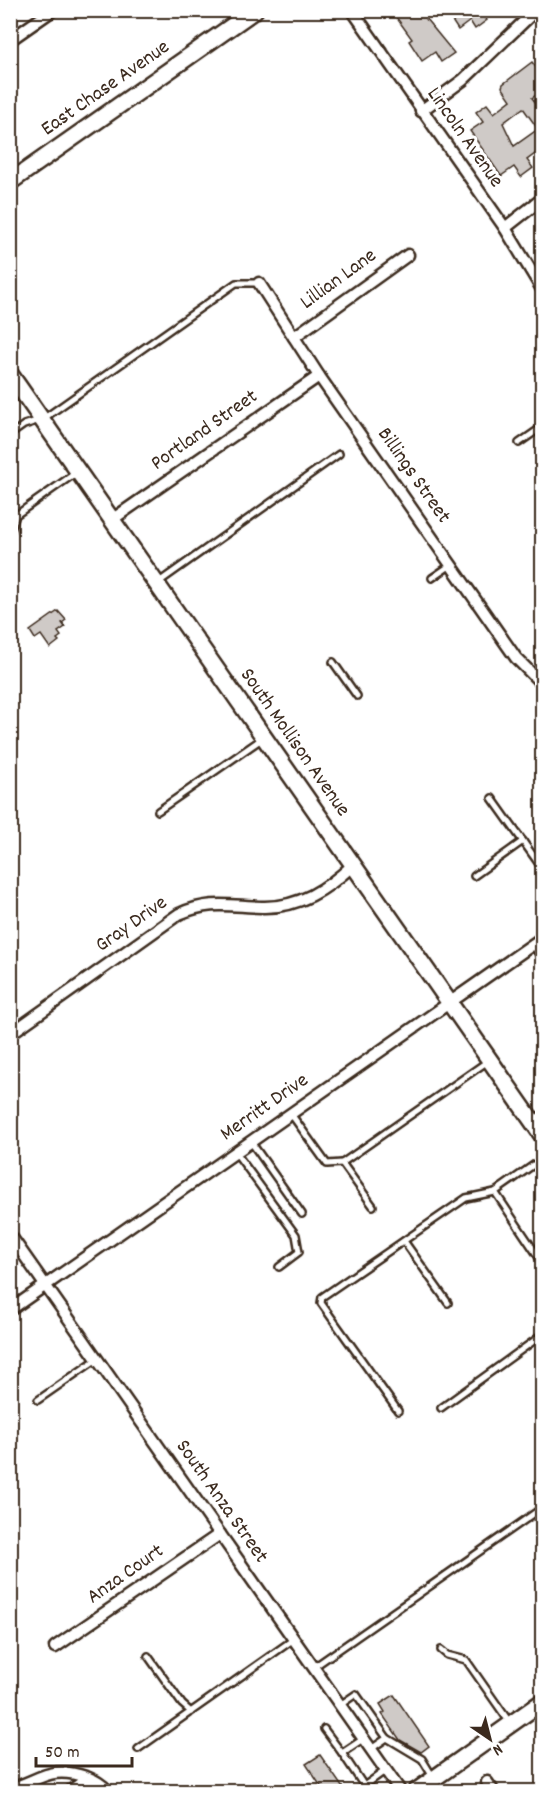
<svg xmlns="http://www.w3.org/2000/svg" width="553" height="1802" viewBox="0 0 553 1802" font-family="Dekko,sans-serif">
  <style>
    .building { fill: #cfcac7; stroke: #3b2a1e; stroke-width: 1.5; fill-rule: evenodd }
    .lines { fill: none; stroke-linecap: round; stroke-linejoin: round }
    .service-casing { stroke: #3b2a1e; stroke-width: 10 }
    .minor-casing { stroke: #3b2a1e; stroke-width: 15 }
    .secondary-casing { stroke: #3b2a1e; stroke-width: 20 }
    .service { stroke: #fff; stroke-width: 5 }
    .minor { stroke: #fff; stroke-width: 10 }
    .secondary { stroke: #fff; stroke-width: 15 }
    .labels { text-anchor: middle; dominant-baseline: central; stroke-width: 6; stroke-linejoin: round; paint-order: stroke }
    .street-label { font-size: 21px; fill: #3b2a1e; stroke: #fff }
  </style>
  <rect width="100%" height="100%" fill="#fff"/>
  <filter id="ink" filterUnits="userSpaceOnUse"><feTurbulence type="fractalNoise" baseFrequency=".0167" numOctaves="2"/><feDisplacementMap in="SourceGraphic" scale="12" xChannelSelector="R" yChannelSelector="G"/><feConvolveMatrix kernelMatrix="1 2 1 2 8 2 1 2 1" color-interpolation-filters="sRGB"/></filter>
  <g filter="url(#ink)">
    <g class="building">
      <path d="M391 10H437L426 19 454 53 441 62 435 52 422 61 409 41 412 39Z"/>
      <path d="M445 10H485L482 13 487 20 475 29 470 21 458 30Z"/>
      <path d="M532 62 538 70 543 67V90L532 98 543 112V148L527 160 533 168 521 177 514 167 501 176 470 131 483 122 476 112 487 104 494 113 511 100 502 87 503 84ZM523 108 538 129 514 146 503 123Z"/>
      <path d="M58 611 66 620 62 623 65 627 58 632 61 636 57 639 59 641 50 648 41 635 35 639 30 631Z"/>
      <path d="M394 1695 429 1746 421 1752 400 1740 382 1714 385 1712 380 1704Z"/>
      <path d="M320 1755 345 1791H324L306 1764Z"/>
    </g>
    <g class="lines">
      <defs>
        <g id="service">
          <path d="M10 435 24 425 43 419 236 283H259"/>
          <path d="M519 443 542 427"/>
          <path d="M10 533 16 515 77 472"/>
          <path d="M432 578 451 565"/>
          <path d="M159 582 339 454"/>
          <path d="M333 662 357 696"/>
          <path d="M492 798 542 868"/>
          <path d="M158 811 263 738"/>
          <path d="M474 876 523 841"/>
          <path d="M533 945 542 959"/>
          <path d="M291 1114 327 1164 342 1163"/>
          <path d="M534 1120 542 1114"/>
          <path d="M251 1142 302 1214"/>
          <path d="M236 1153 296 1235 299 1252 279 1267"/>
          <path d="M495 1192 542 1262"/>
          <path d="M373 1206 342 1163 488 1061"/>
          <path d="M404 1241 448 1303"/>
          <path d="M38 1400 97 1359"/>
          <path d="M441 1408 542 1335"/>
          <path d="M398 1411 321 1303 322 1297 466 1198 495 1192 542 1159"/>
          <path d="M441 1650 447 1655 466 1660 510 1723"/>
          <path d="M148 1656 182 1704 191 1712"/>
          <path d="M314 1667 542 1508"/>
          <path d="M340 1705 356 1694 387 1738 422 1759 433 1777"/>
          <path d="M324 1729 342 1753"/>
          <path d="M363 1739 342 1753 364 1786 386 1770"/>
          <path d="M138 1749 294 1639"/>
          <path d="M371 1749 387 1738"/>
        </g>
        <g id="minor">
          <path d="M352 10 505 228 542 289"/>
          <path d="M10 40 53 10"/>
          <path d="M421 111 463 80 536 10"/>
          <path d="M505 228 542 199"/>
          <path d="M259 283 319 376 516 658 542 684"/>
          <path d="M294 337 408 255"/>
          <path d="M113 519 319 376"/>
          <path d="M10 1034 179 914C211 900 229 906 262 907 299 908 327 889 353 865"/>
          <path d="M10 1235 401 1792"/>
          <path d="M10 1310 542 938"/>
          <path d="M55 1647 220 1534"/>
          <path d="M487 1782 494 1792"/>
          <path d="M10 1789C42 1779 51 1765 86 1777 96 1781 102 1784 109 1792"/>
          <path d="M69 1792 88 1778"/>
        </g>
        <g id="secondary">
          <path d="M10 182 255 10"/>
          <path d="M10 374 542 1135"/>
          <path d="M415 1792 542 1702"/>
        </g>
      </defs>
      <use href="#service" class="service-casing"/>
      <use href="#minor" class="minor-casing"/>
      <use href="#secondary" class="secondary-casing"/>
      <use href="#service" class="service"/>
      <use href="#minor" class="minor"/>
      <use href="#secondary" class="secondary"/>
    </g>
  </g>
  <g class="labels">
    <g class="street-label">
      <text transform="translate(106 89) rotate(-35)">East Chase Avenue</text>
      <text transform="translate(464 138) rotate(55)">Lincoln Avenue</text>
      <text transform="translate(339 280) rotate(-36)">Lillian Lane</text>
      <text transform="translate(205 431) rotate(-35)">Portland Street</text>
      <text transform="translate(413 476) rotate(55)">Billings Street</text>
      <text transform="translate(294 743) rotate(55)">South Mollison Avenue</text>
      <text transform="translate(132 925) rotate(-35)">Gray Drive</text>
      <text transform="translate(265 1108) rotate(-35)">Merritt Drive</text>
      <text transform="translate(221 1502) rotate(55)">South Anza Street</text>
      <text transform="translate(126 1575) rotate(-35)">Anza Court</text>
    </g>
  </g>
  <rect width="553" height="1802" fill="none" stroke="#fff" stroke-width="36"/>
  <rect x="18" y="18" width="517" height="1766" fill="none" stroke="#3b2a1e" stroke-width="2" filter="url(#ink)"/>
  <g transform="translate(490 1739) rotate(145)" stroke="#ffffff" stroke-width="4.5" paint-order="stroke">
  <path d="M0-4.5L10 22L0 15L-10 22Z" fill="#3b2a1e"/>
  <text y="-9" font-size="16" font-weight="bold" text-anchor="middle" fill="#3b2a1e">N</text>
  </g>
  <path d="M36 1757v9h96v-9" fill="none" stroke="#3b2a1e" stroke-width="3"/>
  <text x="45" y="1757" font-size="18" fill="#3b2a1e" stroke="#ffffff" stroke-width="4.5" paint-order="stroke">50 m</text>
</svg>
